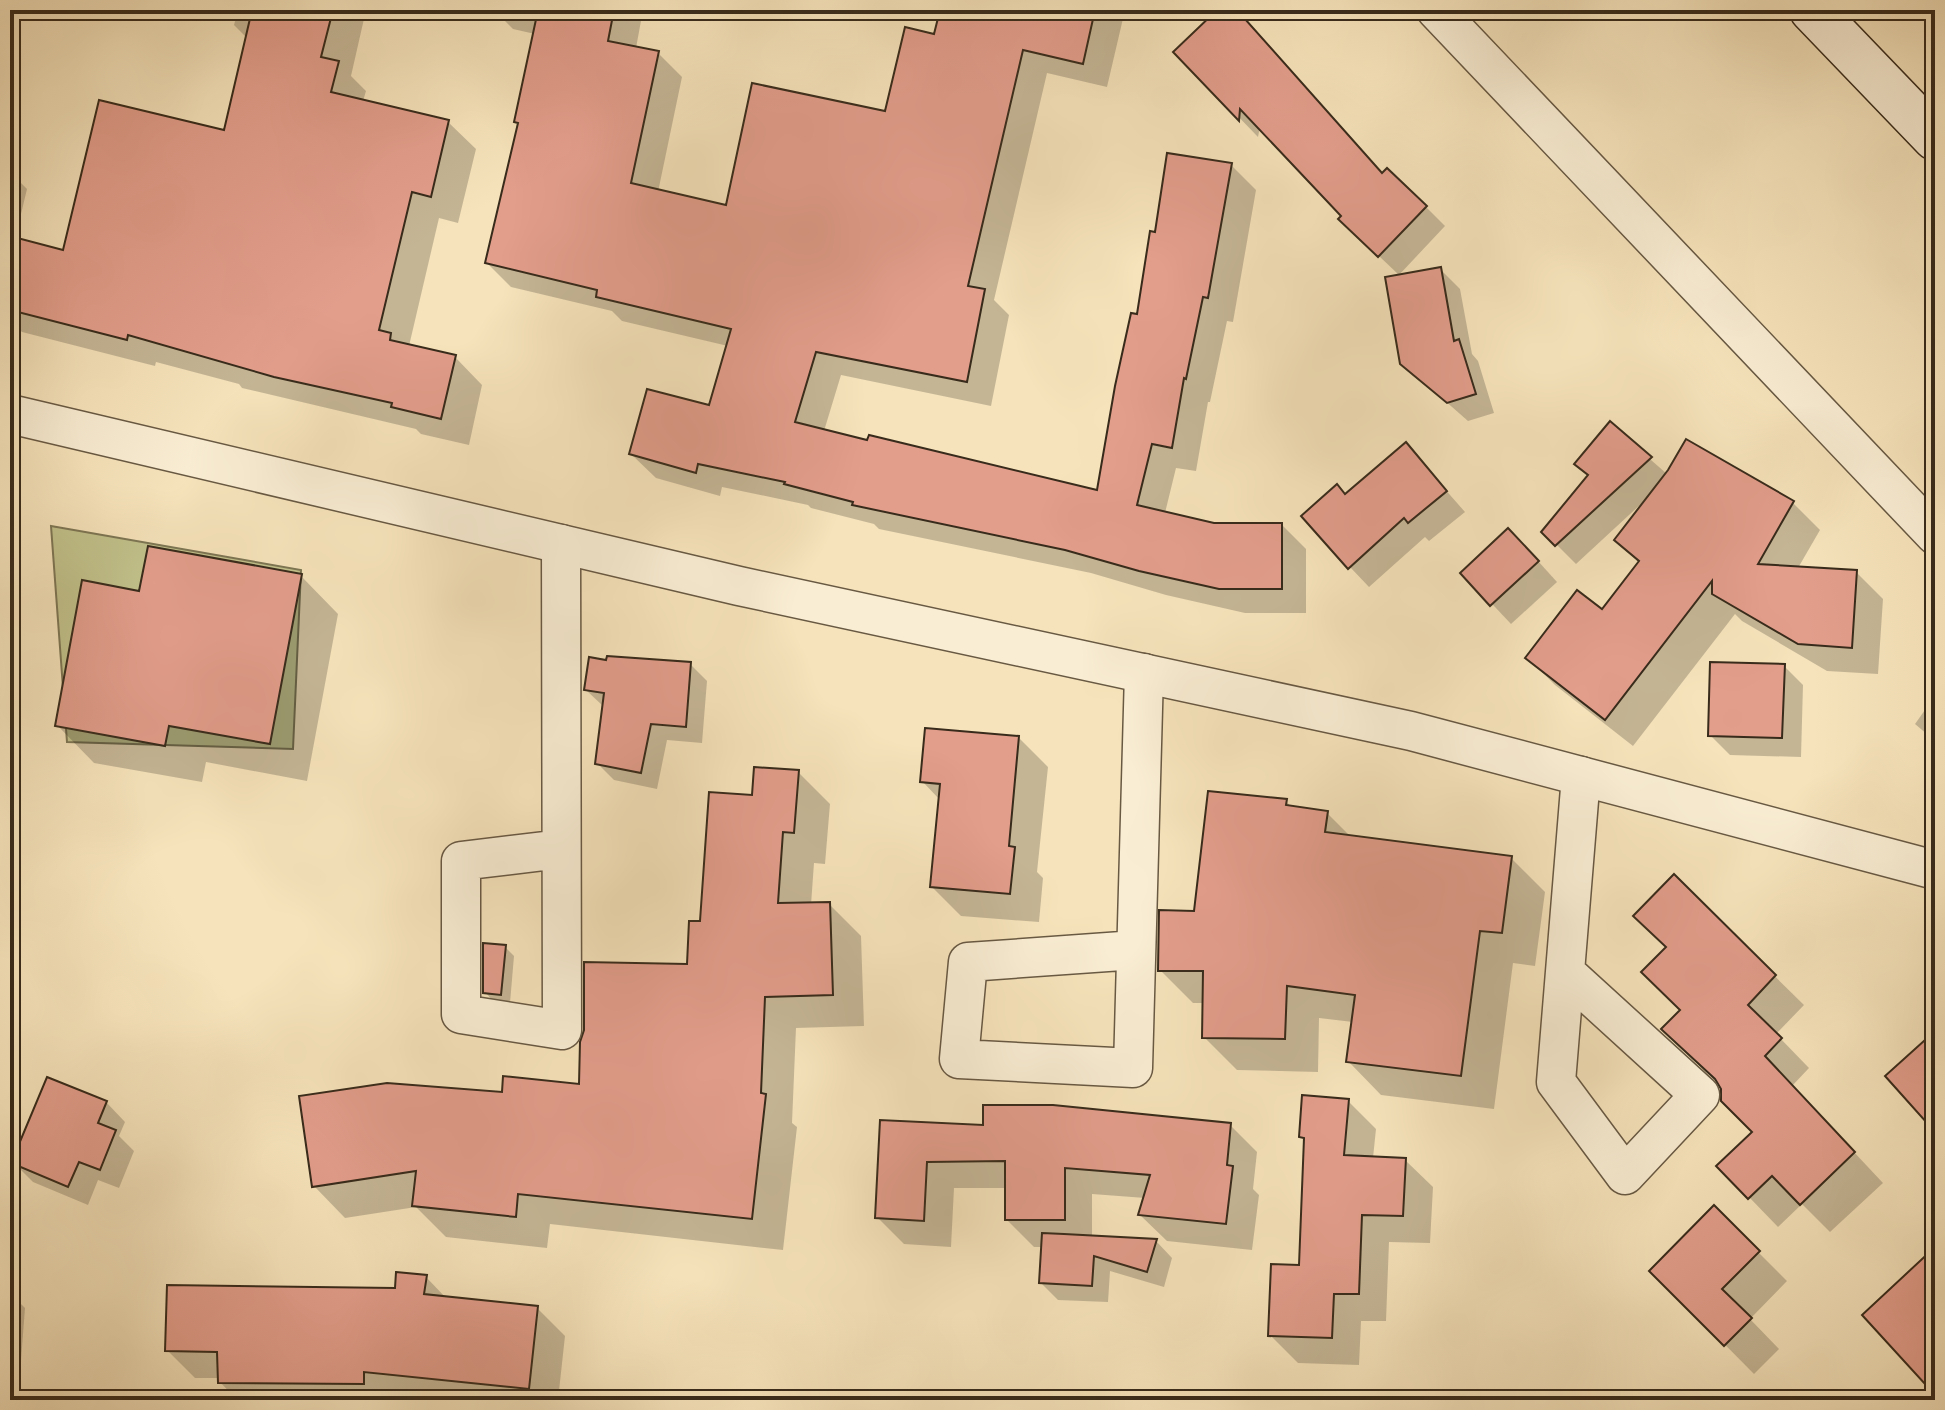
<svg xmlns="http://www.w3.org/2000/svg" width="1945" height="1410" viewBox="0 0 1945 1410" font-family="'IM FELL English',serif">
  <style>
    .green { fill: #c2c28c; stroke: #7d7654; stroke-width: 2 }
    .shadow { fill: #0003 }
    .building { fill: #e29d8b; stroke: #382b1b; stroke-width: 2 }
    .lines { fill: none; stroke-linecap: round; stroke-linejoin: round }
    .minor-casing { stroke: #685943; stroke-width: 41 }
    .secondary-casing { stroke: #382b1b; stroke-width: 47 }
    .minor { stroke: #f9edd3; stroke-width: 38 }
    .secondary { stroke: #f9edd3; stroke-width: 44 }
  </style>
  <rect width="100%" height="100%" fill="#f6e3bb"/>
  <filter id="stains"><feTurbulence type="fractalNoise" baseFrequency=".0025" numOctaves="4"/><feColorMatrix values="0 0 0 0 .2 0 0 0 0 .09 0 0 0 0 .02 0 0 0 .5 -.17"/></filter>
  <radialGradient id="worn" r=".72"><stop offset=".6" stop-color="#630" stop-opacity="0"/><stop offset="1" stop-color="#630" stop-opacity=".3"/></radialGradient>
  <path class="green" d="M51 526 301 570 293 749 67 742Z"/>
  <g class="shadow">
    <path d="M238 10H366L351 76 366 91 363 101 448 122 476 149 458 223 439 218 409 346 455 357 482 385 469 445 421 434 416 429 242 388 239 384 156 362 155 366 22 332 10 320V172L27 189 15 239 64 253 225 132 247 38 234 25Z"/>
    <path d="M494 10H643L636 48 658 53 682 77 658 192 728 207 887 114 936 36 942 10H1125L1107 87 1047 73 994 300 1009 315 991 406 841 375 824 431 1099 493 1157 234 1231 165 1256 190 1233 322 1227 321 1210 402H1208L1196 471 1176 468 1165 513 1214 525H1282L1306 549V613H1245L1166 595 1091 573 879 529 874 524 811 508 808 505 722 487 720 496 656 478 631 454 710 408 728 346 622 321 612 311 511 287 487 263 519 125 516 121 535 34 513 29Z"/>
    <path d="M1220 10H1234L1383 175 1426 207 1445 226 1399 275 1360 238 1344 216 1260 127 1258 137 1176 52Z"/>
    <path d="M1440 269 1460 289 1472 354 1478 361 1494 413 1468 421 1402 363Z"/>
    <path d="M1610 424 1667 474 1793 503 1820 530 1798 568 1856 572 1883 599 1878 674 1827 671 1742 621 1735 614 1633 746 1555 685 1528 658 1602 612 1639 563 1617 540 1644 505 1642 503 1576 564 1544 532 1589 477 1577 464Z"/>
    <path d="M1406 445 1465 512 1429 541 1425 537 1369 587 1350 567Z"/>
    <path d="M1528 550 1557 582 1511 624 1463 573Z"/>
    <path d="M301 576 338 614 307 781 206 762 202 782 94 763 57 725 141 593Z"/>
    <path d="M690 664 707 681 702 743 667 740 657 789 614 780 597 763 603 706 586 690Z"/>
    <path d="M1784 666 1803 685 1801 757 1730 755 1710 735Z"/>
    <path d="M1932 700 1935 702V741L1915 724Z"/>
    <path d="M1019 738 1048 767 1037 872 1043 878 1039 922 961 916 932 887 940 800 922 781Z"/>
    <path d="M798 772 830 804 825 864 814 863 811 905 829 904 861 936 864 1026 796 1028 792 1123 797 1127 783 1250 550 1224 547 1248 446 1237 416 1207 345 1218 314 1186 504 1095 581 1086 689 967 702 923 754 797Z"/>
    <path d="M1286 801 1292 808 1327 813 1352 838 1511 858 1545 892 1535 966 1513 963 1494 1109 1381 1095 1348 1061 1353 1022 1319 1018 1318 1072 1237 1070 1204 1037 1205 1003H1193L1160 970 1196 913Z"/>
    <path d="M1674 877 1804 1005 1776 1034 1809 1068 1792 1086 1883 1183 1830 1232 1802 1204 1778 1227 1719 1166 1755 1132 1720 1083 1663 1029 1683 1010 1668 948Z"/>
    <path d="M505 947 514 956 510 1003 494 1002 485 992Z"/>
    <path d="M1348 1101 1376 1129 1373 1158 1405 1160 1433 1187 1430 1243 1389 1242 1386 1321H1361L1359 1365 1298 1363 1270 1335 1301 1267 1306 1141 1301 1137Z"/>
    <path d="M106 1102 125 1122 119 1136 134 1151 119 1188 98 1180 88 1205 33 1182 14 1163Z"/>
    <path d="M882 1122 985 1128 1230 1125 1257 1152 1253 1189 1259 1195 1252 1250 1167 1241 1140 1215 1145 1198 1092 1194V1238L1156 1241 1172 1258 1164 1287 1110 1271 1108 1302 1058 1300 1041 1283 1043 1247H1034L1007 1220V1188H954L951 1247 904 1244 877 1217Z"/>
    <path d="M1714 1208 1787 1281 1750 1319 1779 1349 1754 1374 1652 1271Z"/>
    <path d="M426 1277 447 1299 537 1308 565 1336 558 1400H237L220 1382V1378H195L167 1350 396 1290Z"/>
    <path d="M10 1293 25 1308 18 1400H10Z"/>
  </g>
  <g class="building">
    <path d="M252 10H333L321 57 339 61 331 92 449 120 431 197 412 192 379 330 391 333 390 340 456 355 441 419 391 407 392 403 274 377 128 335 127 340 10 310V236L63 250 99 100 224 130Z"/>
    <path d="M538 10H614L608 41 659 51 631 183 726 205 752 83 885 111 905 27 934 34 940 10H1095L1083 64 1023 50 968 286 985 289 967 382 816 352 795 422 867 440 869 435 1097 490 1115 386 1131 313 1137 314 1150 231 1155 232 1167 153 1232 163 1208 298 1203 297 1186 379 1184 378 1172 448 1152 444 1137 505 1214 523H1282V589H1219L1139 571 1065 550 852 505 853 502 784 484 785 482 698 464 696 473 629 454 647 389 709 405 731 329 596 297 597 290 485 263 518 123 514 122Z"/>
    <path d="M1217 10H1237L1382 173 1387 168 1427 206 1378 257 1338 219 1341 216 1240 109 1239 121 1173 52Z"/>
    <path d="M1441 267 1454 341 1459 339 1476 394 1447 403 1400 364 1385 277Z"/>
    <path d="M1610 421 1652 457 1555 546 1541 532 1588 475 1574 464Z"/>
    <path d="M1686 439 1794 501 1758 564 1857 570 1852 648 1798 644 1712 594V581L1605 720 1525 658 1577 590 1602 609 1639 561 1614 540 1668 470Z"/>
    <path d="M1406 442 1447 491 1408 523 1404 518 1348 569 1301 516 1337 484 1345 494Z"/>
    <path d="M1508 528 1539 561 1490 606 1460 573Z"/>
    <path d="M148 546 302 574 270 744 169 726 165 746 55 726 82 580 139 591Z"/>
    <path d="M607 656 691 662 686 727 651 724 641 773 595 764 604 693 584 690 589 657 606 660Z"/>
    <path d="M1710 662 1785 664 1782 738 1708 736Z"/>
    <path d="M925 728 1019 736 1009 846 1015 847 1010 894 930 887 940 784 920 782Z"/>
    <path d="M754 767 799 770 794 833 783 832 778 903 830 902 833 995 765 997 761 1093 766 1094 752 1219 518 1194 516 1217 412 1206 416 1171 312 1187 299 1096 387 1083 502 1092 503 1076 579 1084 580 1042 584 1030V962L687 964 689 921H700L709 792 752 795Z"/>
    <path d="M1208 791 1287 799 1286 805 1328 811 1325 832 1512 856 1502 933 1480 931 1461 1076 1346 1062 1355 995 1287 986 1285 1039 1202 1038 1203 971H1158L1159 910 1194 911Z"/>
    <path d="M1674 874 1776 975 1748 1005 1782 1038 1765 1056 1855 1152 1800 1205 1772 1176 1748 1199 1716 1166 1752 1132 1721 1101V1089L1715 1079 1661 1029 1680 1010 1641 972 1666 947 1633 916Z"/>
    <path d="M483 943 506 945 501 995 483 993Z"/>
    <path d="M1935 1031V1132L1885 1076Z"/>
    <path d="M47 1077 107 1101 98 1123 116 1130 100 1170 79 1162 68 1187 11 1163Z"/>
    <path d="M1302 1095 1349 1099 1344 1155 1406 1158 1403 1216 1362 1215 1359 1294H1334L1332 1338 1268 1336 1271 1264 1299 1265 1304 1138 1299 1137Z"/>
    <path d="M983 1105H1053L1231 1123 1227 1165 1233 1166 1226 1224 1138 1215 1150 1175 1065 1168V1220H1005V1161L927 1162 924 1221 875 1218 880 1120 983 1125Z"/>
    <path d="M1714 1205 1760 1251 1722 1289 1752 1318 1724 1346 1649 1271Z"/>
    <path d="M1042 1233 1064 1234 1157 1239 1147 1272 1094 1256 1092 1286 1039 1283Z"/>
    <path d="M1935 1247V1395L1862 1315Z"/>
    <path d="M396 1272 427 1275 424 1294 538 1306 529 1389 364 1372V1384L218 1383 217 1352 165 1351 167 1285 395 1288Z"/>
  </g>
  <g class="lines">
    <defs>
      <g id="minor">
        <path d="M1436 10 1935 535"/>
        <path d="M10 414 739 586 1411 731 1935 870"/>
        <path d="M561 849 461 861V1014L562 1030 561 544"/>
        <path d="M1136 950 968 962 959 1059 1133 1068 1144 673"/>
        <path d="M1565 972 1700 1095 1625 1175 1556 1082 1581 776"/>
      </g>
      <path id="secondary" d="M1812 10 1935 138"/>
    </defs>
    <use href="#minor" class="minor-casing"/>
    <use href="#secondary" class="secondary-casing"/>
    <use href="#minor" class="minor"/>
    <use href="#secondary" class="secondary"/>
  </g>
  <rect width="1945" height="1410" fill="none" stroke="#f6e3bb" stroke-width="40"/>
  <rect x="12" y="12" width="1921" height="1386" fill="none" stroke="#382b1b" stroke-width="4"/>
  <rect x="20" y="20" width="1905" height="1370" fill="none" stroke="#382b1b" stroke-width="2"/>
  <rect width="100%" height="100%" filter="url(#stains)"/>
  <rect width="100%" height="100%" fill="url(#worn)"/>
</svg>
